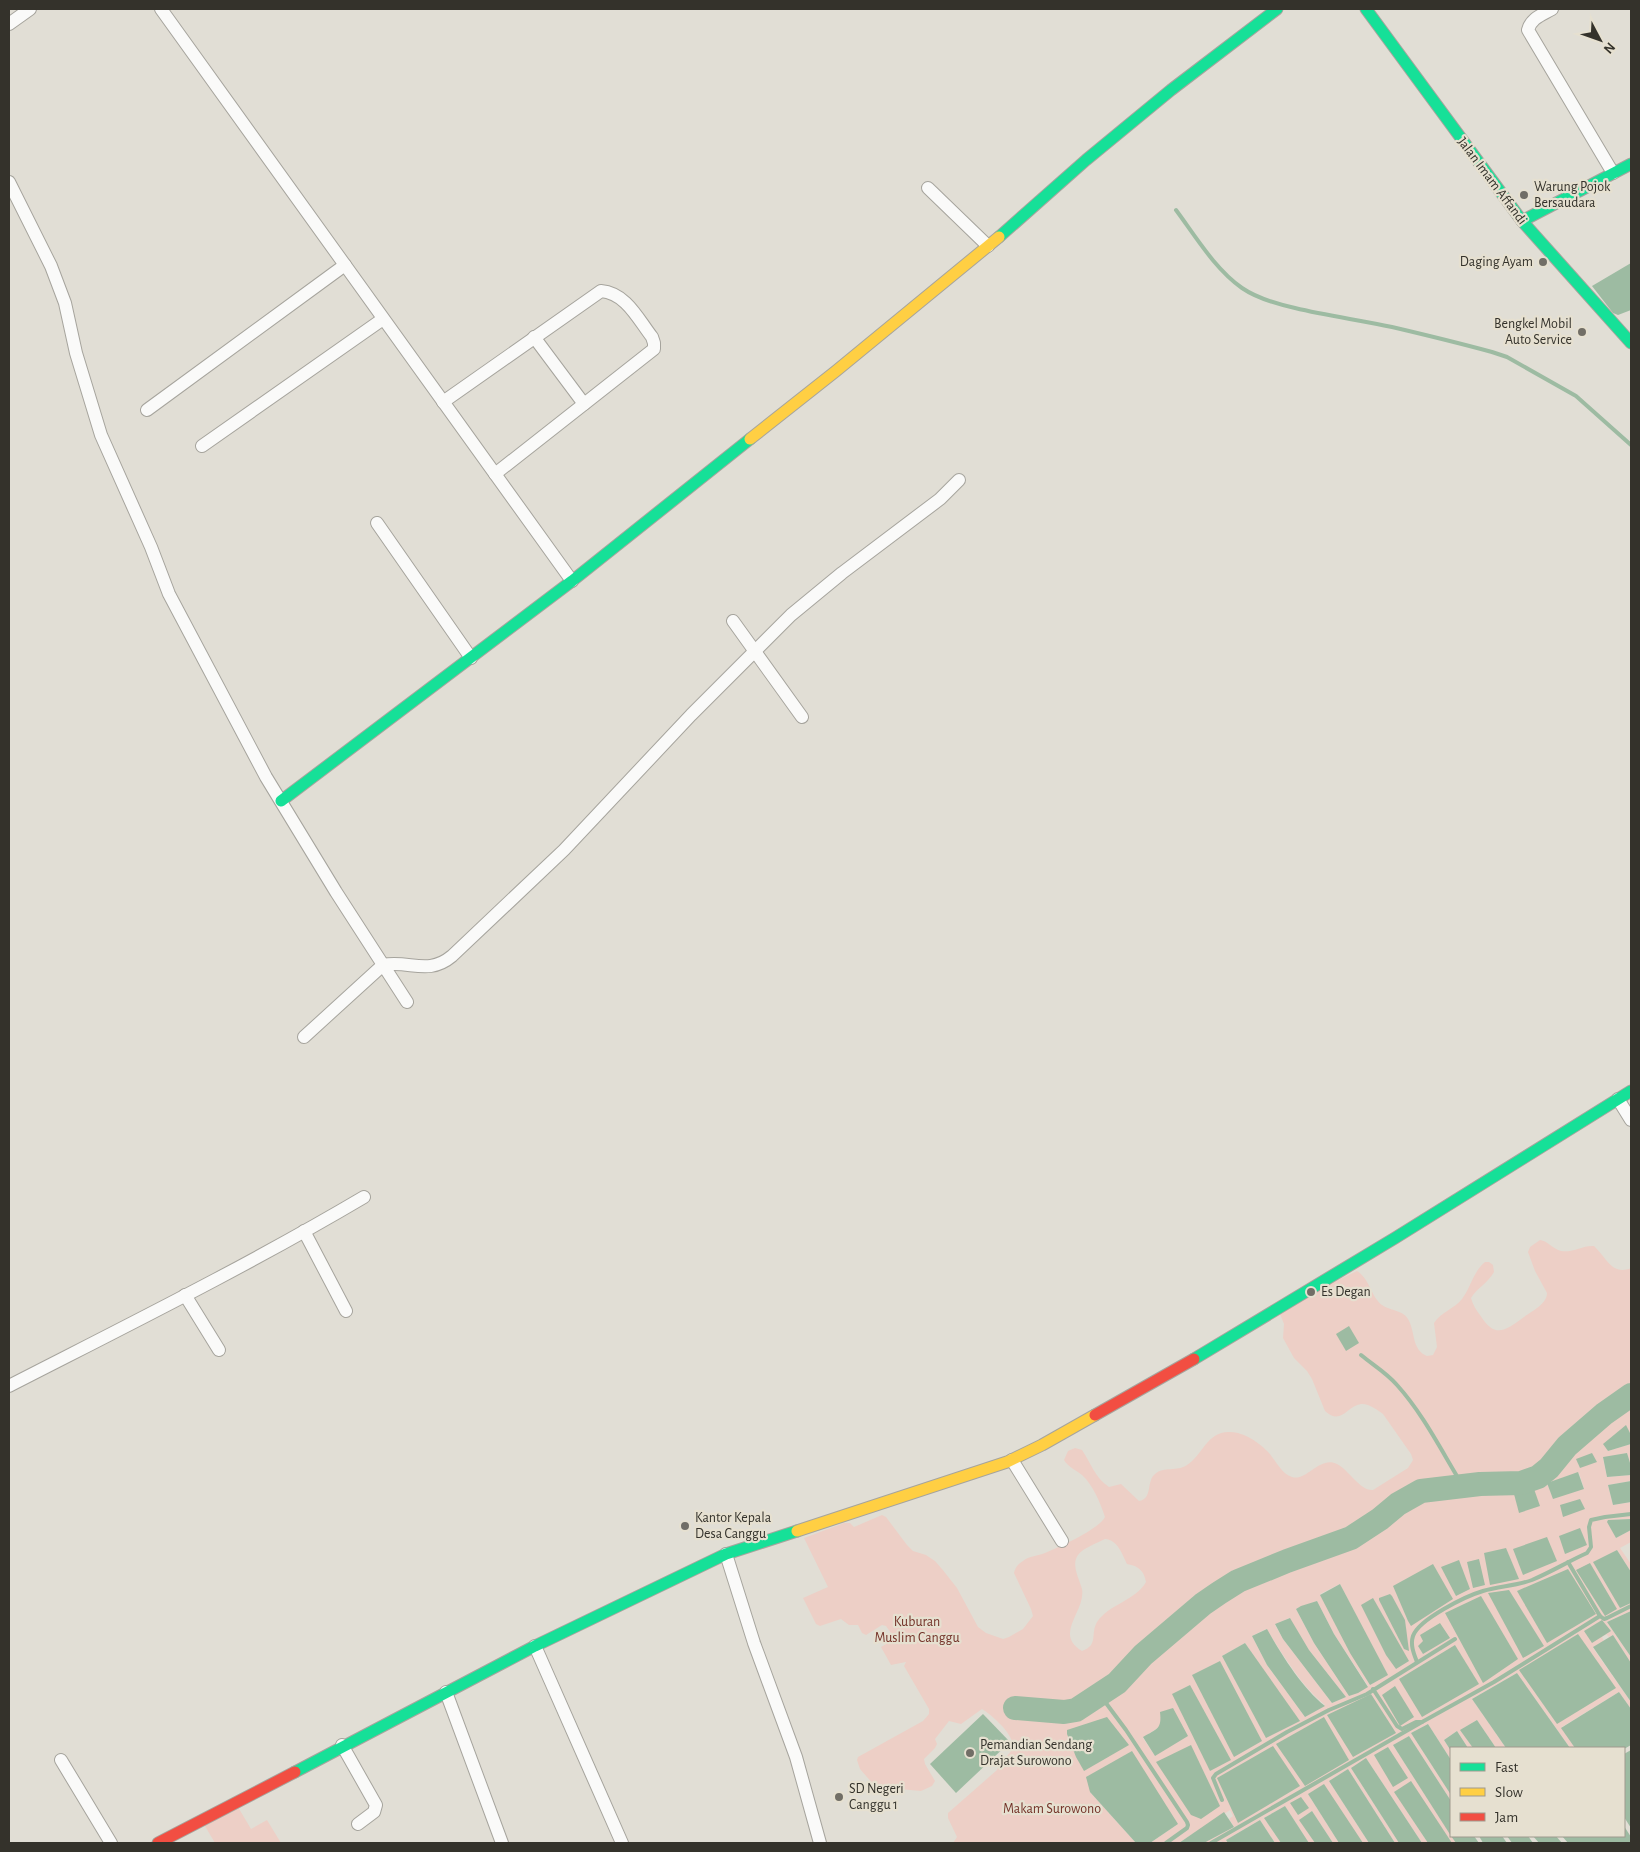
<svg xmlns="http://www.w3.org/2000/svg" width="1640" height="1852" viewBox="0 0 1640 1852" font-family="'Alegreya Sans',sans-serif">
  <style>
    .green { fill: #edcfc6; fill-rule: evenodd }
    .water { fill: #9dbba2 }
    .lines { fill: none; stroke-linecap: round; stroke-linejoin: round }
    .stream { stroke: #9dbba2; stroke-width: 4 }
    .river { stroke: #9dbba2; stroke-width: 24 }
    .street-casing { stroke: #a6a49d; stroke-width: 14 }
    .fast-casing { stroke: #a6a49d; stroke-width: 13 }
    .slow-casing { stroke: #a6a49d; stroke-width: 13 }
    .jam-casing { stroke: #a6a49d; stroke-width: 13 }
    .street { stroke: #fafaf9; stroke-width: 12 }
    .fast { stroke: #16e098; stroke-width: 11 }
    .slow { stroke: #ffcf43; stroke-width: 11 }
    .jam { stroke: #f24e42; stroke-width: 11 }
    .poi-dot { fill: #716e66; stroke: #e6e0d0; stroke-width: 2 }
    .labels { text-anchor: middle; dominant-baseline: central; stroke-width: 4.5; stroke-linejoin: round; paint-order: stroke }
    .street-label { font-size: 14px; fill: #34322b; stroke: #e6e0d0 }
    .poi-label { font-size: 14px; fill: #34322b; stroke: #e6e0d0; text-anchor: start }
    .park-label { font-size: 14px; fill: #733228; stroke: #e6e0d0 }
  </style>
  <rect width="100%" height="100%" fill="#e1ded5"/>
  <g class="green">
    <path d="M1540 1240C1548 1241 1553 1249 1561 1251 1573 1253 1583 1245 1594 1246 1607 1258 1612 1276 1631 1268V1435L1626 1426 1604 1444 1608 1451 1631 1444V1466L1627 1453 1603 1458 1607 1477 1631 1475V1481L1608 1485 1613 1505 1631 1502V1519L1608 1520 1616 1538 1631 1530V1542L1620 1548 1631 1564V1572L1617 1550 1620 1608 1631 1603V1611L1607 1622 1631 1657V1663L1613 1635 1609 1637 1606 1634 1610 1632 1592 1643 1602 1637 1604 1641 1593 1648 1631 1702V1709L1619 1692 1562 1727 1575 1748H1570L1517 1673 1472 1699 1506 1748H1496L1477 1720 1461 1730 1473 1748H1468L1457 1731 1444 1740 1451 1751V1760L1428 1724 1411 1733 1451 1795V1801L1409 1736 1393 1745 1456 1843H1452L1395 1792 1428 1843H1422L1366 1758 1351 1768 1399 1843H1395L1348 1769 1329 1781 1369 1843H1363L1308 1794 1339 1843H1333L1312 1811 1300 1820 1315 1843H1309L1285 1806 1264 1818 1281 1843H1275L1260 1820 1226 1840 1228 1843H1223L1221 1841 1217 1843H1204L1234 1827 1229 1819 1233 1816 1230 1810 1179 1843H1150L1178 1824 1090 1792 1136 1843H953L957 1837 948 1818V1813L997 1770C1000 1761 1006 1758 1011 1751 1020 1739 992 1715 982 1709L961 1724 949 1721 935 1739 937 1744 935 1748 924 1759 925 1764 935 1781 932 1786 921 1791 899 1789 885 1794 880 1792 860 1769 857 1760 858 1757 923 1721 929 1714V1709L904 1666 906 1662 891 1665 881 1647 893 1640V1636L886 1626 882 1625 866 1635 862 1633 858 1625H849L841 1619 820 1626 816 1624 803 1598 828 1587 804 1538 844 1523H850L854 1527 882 1515 886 1517 907 1545 913 1551 926 1555 935 1561 942 1569 957 1588 978 1627 986 1633 1003 1639 1009 1637 1023 1629 1033 1616 1031 1609 1014 1573C1015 1568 1018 1564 1023 1561 1029 1556 1038 1556 1045 1553 1059 1547 1098 1530 1105 1517 1100 1502 1093 1485 1082 1475 1076 1470 1068 1467 1064 1460L1068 1451 1075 1448 1082 1450C1091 1463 1095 1478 1109 1487L1121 1484 1139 1501C1153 1499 1146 1481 1155 1474 1164 1466 1177 1472 1187 1465 1203 1455 1207 1431 1230 1432 1244 1432 1260 1443 1269 1453 1276 1461 1282 1474 1292 1477 1306 1482 1320 1455 1337 1464 1349 1470 1360 1491 1373 1490L1408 1468 1413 1460 1411 1454 1383 1414C1378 1410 1368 1403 1361 1404 1347 1406 1341 1426 1325 1411L1312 1379 1307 1371 1294 1358 1283 1338 1284 1324 1278 1309 1357 1271C1370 1279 1371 1297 1382 1305 1392 1312 1405 1309 1410 1323 1415 1336 1413 1350 1427 1356L1433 1355 1437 1347 1434 1323C1441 1312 1454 1309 1462 1299 1471 1287 1473 1272 1485 1262H1489L1493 1265 1494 1272C1488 1283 1477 1288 1471 1298 1473 1305 1476 1310 1480 1315 1495 1339 1505 1331 1524 1317 1532 1311 1547 1304 1547 1293L1535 1271 1528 1252 1530 1247ZM1579 1473 1584 1488 1553 1498 1547 1483ZM1105 1539C1118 1540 1122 1554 1127 1564 1139 1566 1144 1571 1146 1582 1135 1601 1109 1604 1097 1622 1090 1634 1099 1645 1082 1651 1053 1634 1086 1611 1082 1589 1079 1578 1071 1565 1078 1555 1083 1548 1097 1543 1105 1539ZM1340 1584 1387 1675 1370 1685 1320 1594ZM1317 1601 1334 1634 1368 1686 1349 1696 1314 1643 1296 1609ZM1289 1618 1309 1650 1346 1697 1332 1703 1283 1639 1275 1625ZM1266 1629C1284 1655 1300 1685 1325 1705L1305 1717 1267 1665 1252 1636ZM1245 1643 1261 1667 1267 1738 1222 1656ZM1161 1724 1155 1756 1143 1738 1159 1727Z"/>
    <path d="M235 1802 251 1829 267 1820 281 1843H215L202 1821Z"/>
  </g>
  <g class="water">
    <path d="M1631 263V310L1618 315 1613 313 1592 286Z"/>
    <path d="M1349 1326 1359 1343 1346 1351 1336 1334Z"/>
    <path d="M1626 1425 1631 1435V1444L1608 1451 1603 1444Z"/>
    <path d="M1592 1453 1597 1462 1580 1468 1576 1459Z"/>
    <path d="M1627 1453 1631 1466V1475L1607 1477 1603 1457Z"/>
    <path d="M1578 1472 1584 1489 1553 1499 1547 1483Z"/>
    <path d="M1631 1481V1502L1613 1505 1608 1485Z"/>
    <path d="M1534 1489 1540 1506 1519 1513 1514 1494Z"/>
    <path d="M1580 1499 1585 1509 1563 1517 1560 1505Z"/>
    <path d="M1631 1519V1530L1616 1538 1607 1522 1608 1520Z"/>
    <path d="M1580 1528 1587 1545 1565 1554 1559 1536Z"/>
    <path d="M1547 1537 1557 1561 1523 1575 1513 1549Z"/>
    <path d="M1506 1548 1519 1579 1490 1585 1484 1553Z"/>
    <path d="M1617 1550 1631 1572V1603L1620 1608 1593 1562Z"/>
    <path d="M1479 1559 1485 1585 1473 1588 1467 1562Z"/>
    <path d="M1459 1560 1470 1589 1456 1596 1441 1567Z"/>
    <path d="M1590 1563 1617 1609 1605 1616 1576 1570Z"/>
    <path d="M1433 1564 1453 1599 1411 1626 1408 1621 1393 1586Z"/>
    <path d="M1568 1569 1596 1614 1547 1643 1517 1591Z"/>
    <path d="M1340 1584 1388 1675 1370 1685 1350 1653 1320 1595Z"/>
    <path d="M1509 1590 1544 1646 1523 1658 1488 1593Z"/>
    <path d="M1390 1594 1392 1596 1405 1620 1409 1651 1404 1649 1379 1600V1598Z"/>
    <path d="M1481 1596 1518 1659 1483 1683 1445 1613Z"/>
    <path d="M1373 1598 1409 1661 1396 1669 1386 1655 1361 1605Z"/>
    <path d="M1317 1601 1334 1634 1368 1687 1358 1693 1349 1696 1314 1643 1296 1609 1301 1606Z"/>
    <path d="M1631 1611V1657L1607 1622Z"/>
    <path d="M1290 1618 1309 1650 1346 1697 1332 1703 1283 1639 1275 1624Z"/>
    <path d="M1602 1620 1611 1631 1592 1643 1584 1631Z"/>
    <path d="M1440 1623 1450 1638 1423 1654 1418 1646 1423 1641 1420 1635Z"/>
    <path d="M1267 1629C1281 1654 1302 1688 1325 1706L1305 1717 1267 1665 1252 1636Z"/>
    <path d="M1578 1634 1616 1688 1557 1724 1519 1670Z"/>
    <path d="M1613 1635 1631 1663V1702L1593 1647Z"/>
    <path d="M1245 1643 1300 1721 1266 1738 1222 1656Z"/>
    <path d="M1455 1645 1479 1684 1422 1717 1399 1679Z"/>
    <path d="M1220 1661 1262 1741 1234 1757 1192 1675Z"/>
    <path d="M1517 1673 1570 1748H1506L1472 1699Z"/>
    <path d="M1190 1685 1231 1760 1210 1771 1172 1694Z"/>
    <path d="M1395 1686 1414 1717 1400 1726 1382 1695Z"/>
    <path d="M1619 1692 1631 1709V1745L1624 1749 1575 1748 1561 1728Z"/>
    <path d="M1371 1694 1396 1733 1353 1757 1327 1715Z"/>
    <path d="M1173 1708 1188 1736 1155 1756 1143 1737C1157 1729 1162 1729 1160 1712Z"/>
    <path d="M983 1714 1010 1742 956 1793 930 1764Z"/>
    <path d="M1107 1717 1129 1745 1084 1771 1076 1757 1067 1734V1730Z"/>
    <path d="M1324 1717 1349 1760 1305 1786 1276 1744Z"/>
    <path d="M1477 1720 1496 1748H1473L1460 1730Z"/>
    <path d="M1428 1724 1451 1760V1795L1411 1733Z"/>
    <path d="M1457 1731 1468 1748H1451V1751L1444 1740Z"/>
    <path d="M1409 1736 1451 1801V1836L1393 1745Z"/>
    <path d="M1191 1745 1220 1806 1201 1819 1191 1815 1156 1762Z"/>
    <path d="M1273 1746 1300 1786 1238 1823 1217 1778Z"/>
    <path d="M1388 1747 1408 1778 1393 1787 1374 1755Z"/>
    <path d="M1631 1750V1828L1624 1817V1754Z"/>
    <path d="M1132 1751 1178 1824 1150 1843H1136L1090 1792 1086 1777Z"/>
    <path d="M1366 1758 1422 1843H1399L1351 1768Z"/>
    <path d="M1348 1769 1395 1843H1369L1329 1781Z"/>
    <path d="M1411 1781 1452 1843H1428L1394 1792Z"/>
    <path d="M1324 1784 1363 1843H1339L1308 1794Z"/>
    <path d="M1301 1797 1309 1808 1298 1815 1290 1803Z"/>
    <path d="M1285 1806 1309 1843H1281L1264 1818Z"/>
    <path d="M1312 1811 1333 1843H1315L1299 1820Z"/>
    <path d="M1224 1812 1234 1827 1204 1843H1179Z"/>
    <path d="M1260 1820 1275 1843H1228L1226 1840Z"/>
    <path d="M1624 1826 1631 1837V1843H1568L1562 1836H1624Z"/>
    <path d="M1451 1836H1474L1479 1843H1456Z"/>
    <path d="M1479 1836H1502L1507 1843H1483Z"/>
    <path d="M1507 1836H1528L1533 1843H1512Z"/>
    <path d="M1533 1836H1556L1562 1843H1539Z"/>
  </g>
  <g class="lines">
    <g class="stream">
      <path d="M1176 210C1196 237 1215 269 1242 288 1258 299 1277 304 1295 308 1328 316 1360 320 1392 327 1426 335 1459 343 1492 352L1507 357 1576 396 1631 445"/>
      <path d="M1361 1355C1373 1365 1387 1373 1397 1385 1424 1415 1442 1452 1463 1486"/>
      <path d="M1568 1562 1600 1616"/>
      <path d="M1417 1662C1414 1654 1410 1645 1413 1636 1419 1619 1466 1596 1483 1591 1499 1586 1516 1586 1532 1580 1551 1572 1569 1561 1587 1553L1591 1547 1589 1527 1591 1520 1605 1517 1631 1514"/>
      <path d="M1373 1689 1397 1726 1402 1729 1416 1722H1422L1494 1682 1600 1616 1604 1619 1607 1618 1631 1606"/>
      <path d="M1100 1695 1126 1730 1187 1822 1188 1825 1187 1828 1166 1843"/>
      <path d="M1222 1800 1213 1778 1216 1774 1287 1732 1329 1710 1367 1694 1455 1639"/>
      <path d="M1211 1843 1422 1722"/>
    </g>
    <path class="river" d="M1015 1708 1064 1712 1076 1710 1117 1683 1143 1655 1203 1604 1219 1593 1238 1581 1287 1561 1351 1538 1380 1519 1398 1504 1421 1491 1480 1484 1521 1483 1538 1477 1549 1468 1567 1446 1604 1414 1631 1395"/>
    <defs>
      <g id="street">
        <path d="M161 9 572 581"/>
        <path d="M1552 9C1542 15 1531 18 1528 30L1613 173"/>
        <path d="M9 24 30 9"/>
        <path d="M9 182 51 266 65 303 76 353 101 435 151 547 169 594 266 777 336 892 407 1002"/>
        <path d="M928 188 988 246"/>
        <path d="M534 337 584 404"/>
        <path d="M443 402 601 291C626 293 638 319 652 337L654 343V349L495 474"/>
        <path d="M147 410 345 265"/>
        <path d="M202 446 383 319"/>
        <path d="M377 523 471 658"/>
        <path d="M733 621 802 717"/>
        <path d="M304 1037 383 965C410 960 428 976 452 956L564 850 691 715 791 615 842 573 940 499 959 480"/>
        <path d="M1618 1099 1631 1120"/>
        <path d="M304 1231 346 1311"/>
        <path d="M185 1295 219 1350"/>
        <path d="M9 1386C128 1325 249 1265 364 1197"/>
        <path d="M1012 1460 1062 1541"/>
        <path d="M726 1554 754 1643 796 1757 820 1843"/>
        <path d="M535 1646 622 1843"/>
        <path d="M446 1692 502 1843"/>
        <path d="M342 1745 376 1805 374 1812 358 1824"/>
        <path d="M61 1760 111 1843"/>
      </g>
      <g id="fast">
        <path d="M1366 9 1522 221 1631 343"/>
        <path d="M1522 221 1631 164"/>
        <path d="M999 237 1086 160 1171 90 1277 9"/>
        <path d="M281 801 572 581 750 439"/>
        <path d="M1194 1359 1395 1238 1631 1091"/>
        <path d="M295 1772 535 1646 726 1554 797 1531"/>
      </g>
      <g id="slow">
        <path d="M750 439 836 371 999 237"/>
        <path d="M797 1531 1007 1462 1042 1445 1095 1415"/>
      </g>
      <g id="jam">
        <path d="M1095 1415 1194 1359"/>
        <path d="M158 1843 295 1772"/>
      </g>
    </defs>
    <use href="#street" class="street-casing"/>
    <use href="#fast" class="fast-casing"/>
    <use href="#slow" class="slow-casing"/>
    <use href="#jam" class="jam-casing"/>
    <use href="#street" class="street"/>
    <use href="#fast" class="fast"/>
    <use href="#slow" class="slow"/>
    <use href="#jam" class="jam"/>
  </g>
  <g class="poi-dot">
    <circle cx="1524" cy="195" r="5"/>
    <circle cx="1543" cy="262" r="5"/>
    <circle cx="1582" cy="332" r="5"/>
    <circle cx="1311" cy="1292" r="5"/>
    <circle cx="685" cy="1526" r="5"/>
    <circle cx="970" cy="1753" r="5"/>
    <circle cx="839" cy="1797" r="5"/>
  </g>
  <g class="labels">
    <g class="street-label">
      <text transform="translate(1492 181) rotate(53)">Jalan Imam Affandi</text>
    </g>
    <g class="poi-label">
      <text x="1534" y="187">Warung Pojok<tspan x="1534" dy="16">Bersaudara</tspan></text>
      <text x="1533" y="262" text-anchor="end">Daging Ayam</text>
      <text x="1572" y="324" text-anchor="end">Bengkel Mobil<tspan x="1572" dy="16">Auto Service</tspan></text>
      <text x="1321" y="1292">Es Degan</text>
      <text x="695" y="1518">Kantor Kepala<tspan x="695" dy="16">Desa Canggu</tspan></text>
      <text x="980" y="1745">Pemandian Sendang<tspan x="980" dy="16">Drajat Surowono</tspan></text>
      <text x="849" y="1789">SD Negeri<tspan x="849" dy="16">Canggu 1</tspan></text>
    </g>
    <g class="park-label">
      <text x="917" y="1622">Kuburan<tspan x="917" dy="16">Muslim Canggu</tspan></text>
      <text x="1052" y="1809">Makam Surowono</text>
    </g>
  </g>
  <rect width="1640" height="1852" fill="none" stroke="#34322b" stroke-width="20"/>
  <rect x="1450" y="1747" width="175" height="90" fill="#e6e0d0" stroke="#9f9a8e"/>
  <rect x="1460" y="1763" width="25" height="8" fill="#16e098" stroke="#9f9a8e"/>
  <text x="1495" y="1772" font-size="15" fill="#34322b">Fast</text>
  <rect x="1460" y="1788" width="25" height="8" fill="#ffcf43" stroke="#9f9a8e"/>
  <text x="1495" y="1797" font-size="15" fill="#34322b">Slow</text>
  <rect x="1460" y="1813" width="25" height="8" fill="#f24e42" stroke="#9f9a8e"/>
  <text x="1495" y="1822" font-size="15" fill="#34322b">Jam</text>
  <g transform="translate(1600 40) rotate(131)" stroke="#e6e0d0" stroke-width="4" paint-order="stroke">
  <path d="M0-4L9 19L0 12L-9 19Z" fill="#34322b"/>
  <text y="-8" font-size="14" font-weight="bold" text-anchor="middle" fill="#34322b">N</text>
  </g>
</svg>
